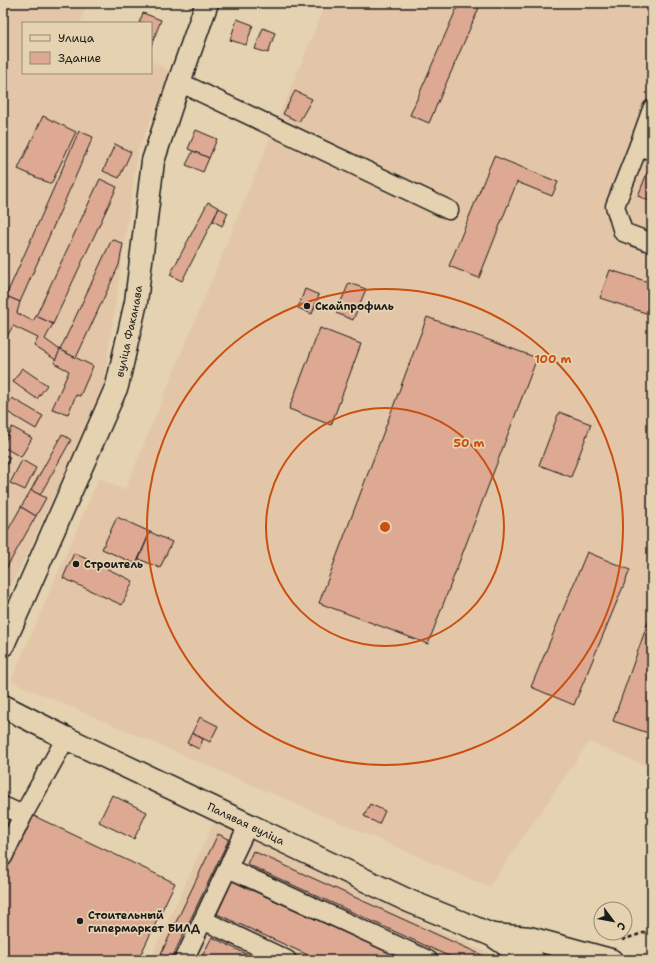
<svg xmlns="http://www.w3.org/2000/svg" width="655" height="963" viewBox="0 0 655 963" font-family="'Shantell Sans',sans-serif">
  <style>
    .built { fill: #e3c6a7 }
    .building { fill: #dea993; stroke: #1c1c1c }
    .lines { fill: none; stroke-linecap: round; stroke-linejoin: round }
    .minor-casing { stroke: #1c1c1c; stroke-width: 21 }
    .major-casing { stroke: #1c1c1c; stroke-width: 25 }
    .path { stroke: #1c1c1c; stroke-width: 2.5; stroke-dasharray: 4 3; stroke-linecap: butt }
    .minor { stroke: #e5d2b0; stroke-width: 18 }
    .major { stroke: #e5d2b0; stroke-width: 22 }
    .ring { fill: none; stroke: #c9500e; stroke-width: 2 }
    .poi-dot { fill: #1c1c1c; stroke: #e5d2b0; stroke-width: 1.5 }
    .labels { text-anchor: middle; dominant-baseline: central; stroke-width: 3.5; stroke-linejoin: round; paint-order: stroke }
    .poi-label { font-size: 11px; font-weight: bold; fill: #1c1c1c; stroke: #e5d2b0; text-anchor: start }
    .street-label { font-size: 11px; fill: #1c1c1c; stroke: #e5d2b0 }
    .centre { fill: #c9500e; stroke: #e5d2b0; stroke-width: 2 }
    .ring-label { font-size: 12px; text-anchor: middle; font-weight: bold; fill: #c9500e; stroke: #e5d2b0; stroke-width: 3.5; stroke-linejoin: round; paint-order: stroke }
  </style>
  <rect width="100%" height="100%" fill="#e5d2b0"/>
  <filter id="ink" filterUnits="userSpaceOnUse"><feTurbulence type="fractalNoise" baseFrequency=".025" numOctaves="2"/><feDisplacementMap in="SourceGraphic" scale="8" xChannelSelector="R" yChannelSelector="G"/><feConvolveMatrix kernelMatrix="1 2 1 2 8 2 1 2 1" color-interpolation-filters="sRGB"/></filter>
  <g filter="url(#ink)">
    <g class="built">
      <path d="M3 3H88L80 23H23V73H151V61L171 71 138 151 102 394 3 604Z"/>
      <path d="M326 3H652V768L589 742 489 887 11 681 99 478 125 490Z"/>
      <path d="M214 822 502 960H150Z"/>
    </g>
    <g class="building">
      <path d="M459 3H481L429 123 410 115Z"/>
      <path d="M143 13 161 20 151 46V23H139Z"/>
      <path d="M237 19 253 25 246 45 230 40Z"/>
      <path d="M263 28 275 33 268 53 255 49Z"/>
      <path d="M295 91 312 99 299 122 283 114Z"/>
      <path d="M43 116 76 132 51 184 18 169Z"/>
      <path d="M196 130 217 139 209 158 188 149Z"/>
      <path d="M79 131 93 137 20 302 6 296Z"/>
      <path d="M115 144 131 152 119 178 103 171Z"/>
      <path d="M193 151 209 158 203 172 186 165Z"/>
      <path d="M494 156 558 182 552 196 517 182 479 278 449 266Z"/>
      <path d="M647 173 652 175V202L638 196Z"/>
      <path d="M100 179 117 187 53 324 36 316Z"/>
      <path d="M208 202 219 208 182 281 170 275Z"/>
      <path d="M219 208 228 213 222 226 213 221Z"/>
      <path d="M112 239 123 244 119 265 76 358 60 350Z"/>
      <path d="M610 270 652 283V315L600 298Z"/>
      <path d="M349 283 366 289 353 320 336 313Z"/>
      <path d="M3 286 7 288 3 295Z"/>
      <path d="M305 289 319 295 312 314 298 308Z"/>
      <path d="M6 296 20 302 17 313 33 321 36 316 53 324 45 339 60 350 56 360 34 346 38 338 13 326 3 343V301Z"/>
      <path d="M427 317 537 358 428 644 319 603Z"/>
      <path d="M320 328 361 344 331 425 289 409Z"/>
      <path d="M60 350 93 366 80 396 76 395 68 414 52 409 69 371 54 363Z"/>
      <path d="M22 368 47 385 37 399 13 382Z"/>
      <path d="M12 398 43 416 36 429 4 410Z"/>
      <path d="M559 412 591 424 571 477 539 465Z"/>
      <path d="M12 427 32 438 21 457 3 447V445Z"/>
      <path d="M62 434 71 440 40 495 31 490Z"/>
      <path d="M3 454 10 457 3 473Z"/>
      <path d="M22 460 36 468 25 490 10 483Z"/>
      <path d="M31 490 46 498 36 516 21 507Z"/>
      <path d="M21 507 36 516 3 574V539Z"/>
      <path d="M117 517 150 532 136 564 102 549Z"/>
      <path d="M150 532 172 542 160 568 139 559Z"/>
      <path d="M587 552 630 570 574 705 531 687Z"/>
      <path d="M74 553 133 581 122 605 63 578Z"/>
      <path d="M652 611V721L648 733 613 721Z"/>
      <path d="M200 717 218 726 210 742 192 733Z"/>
      <path d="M192 733 203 739 199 749 187 743Z"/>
      <path d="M112 795 147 812 134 839 99 822Z"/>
      <path d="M370 804 385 811 379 824 364 816Z"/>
      <path d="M32 815 175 883 138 960H3V876Z"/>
      <path d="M218 834 229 839 171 960H158Z"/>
      <path d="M253 851 493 960H457L247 864Z"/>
      <path d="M232 881 405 960H319L217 914Z"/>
      <path d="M212 937 258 960H200Z"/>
    </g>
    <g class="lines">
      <defs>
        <g id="minor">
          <path d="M179 82 449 210"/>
          <path d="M652 109 639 145 652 151"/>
          <path d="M639 145 615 206 623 232 652 243"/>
          <path d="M3 806 23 815"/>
          <path d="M3 857 23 815 66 738"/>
          <path d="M228 868 428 960"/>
          <path d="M203 920 287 960"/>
          <path d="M184 960 248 825"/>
        </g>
        <g id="major">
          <path id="s1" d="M3 645 117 386 136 302 153 161 179 82 207 3"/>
          <path id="s2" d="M3 706 66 738 409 901 492 935 524 957 533 960"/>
          <path d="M493 935 530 938 611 960"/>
        </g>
      </defs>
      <use href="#minor" class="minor-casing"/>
      <use href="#major" class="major-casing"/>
      <path class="path" d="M622 940 652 930"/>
      <use href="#minor" class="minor"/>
      <use href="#major" class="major"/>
    </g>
  </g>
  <g class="ring">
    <circle cx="385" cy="527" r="119"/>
    <circle cx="385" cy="527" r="238"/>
  </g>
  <g class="poi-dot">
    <circle cx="307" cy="306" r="4"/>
    <circle cx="76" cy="564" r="4"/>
    <circle cx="80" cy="921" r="4"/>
  </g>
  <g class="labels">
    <g class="poi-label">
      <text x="315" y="306">Скайпрофиль</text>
      <text x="84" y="564">Строитель</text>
      <text x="88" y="915">Стоительный<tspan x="88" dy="13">гипермаркет БИЛД</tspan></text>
    </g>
    <g class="street-label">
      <text stroke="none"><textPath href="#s1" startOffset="339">вуліца Факанава</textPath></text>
      <text stroke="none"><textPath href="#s2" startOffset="270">Палявая вуліца</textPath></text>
    </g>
  </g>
  <circle cx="385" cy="527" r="6" class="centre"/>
  <g class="ring-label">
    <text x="553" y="363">100 m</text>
    <text x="469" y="447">50 m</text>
  </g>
  <rect width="655" height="963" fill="none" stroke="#e5d2b0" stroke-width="16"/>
  <rect x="8" y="8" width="639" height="947" fill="none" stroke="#1c1c1c" stroke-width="1.5" filter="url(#ink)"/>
  <rect x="22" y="22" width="130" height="52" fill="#e5d2b0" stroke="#958975"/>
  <rect x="30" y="35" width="20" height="6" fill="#e5d2b0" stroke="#958975"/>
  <text x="58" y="42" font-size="12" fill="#1c1c1c">Улица</text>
  <rect x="30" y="52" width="20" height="12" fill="#dea993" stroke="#958975"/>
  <text x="58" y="62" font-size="12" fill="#1c1c1c">Здание</text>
  <g transform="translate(613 921) rotate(122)"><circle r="19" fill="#e5d2b0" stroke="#958975"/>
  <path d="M0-3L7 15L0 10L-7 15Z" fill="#1c1c1c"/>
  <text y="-6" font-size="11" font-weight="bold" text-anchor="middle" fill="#1c1c1c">С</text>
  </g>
</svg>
